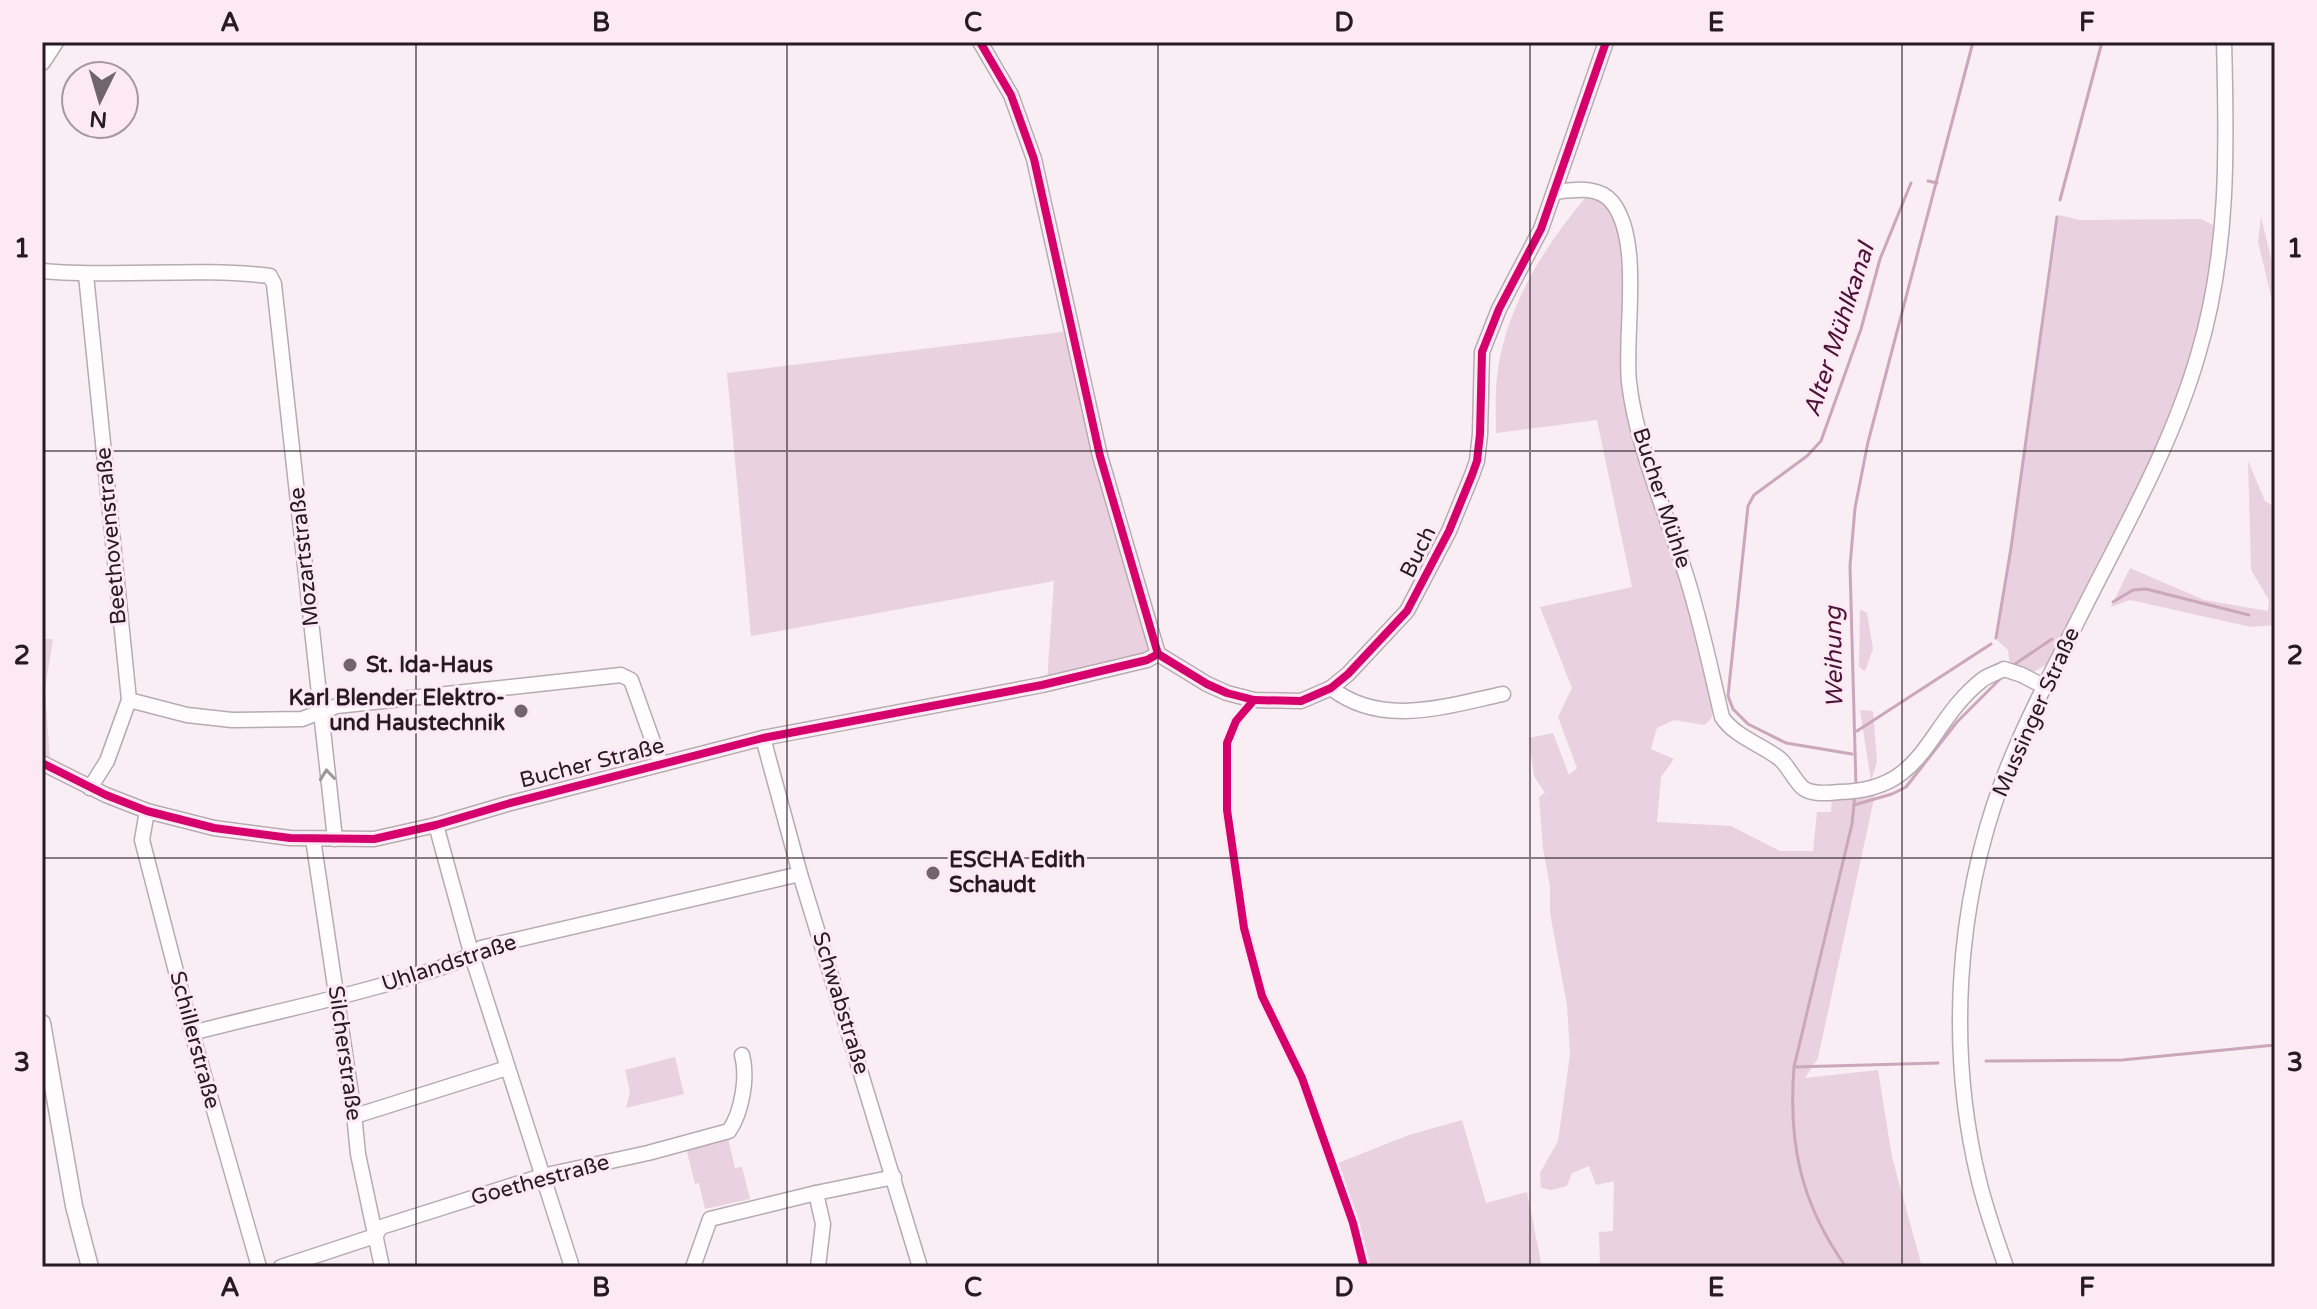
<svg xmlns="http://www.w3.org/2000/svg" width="2317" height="1309" viewBox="0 0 2317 1309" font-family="'Varela Round',sans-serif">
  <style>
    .green { fill: #ead1df }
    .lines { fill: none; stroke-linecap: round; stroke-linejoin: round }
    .stream { stroke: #cca7bc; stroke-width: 3 }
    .minor-casing { stroke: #b6abb1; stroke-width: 17 }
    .major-casing { stroke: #b6abb1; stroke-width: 19 }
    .minor { stroke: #fefcfd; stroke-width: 14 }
    .major { stroke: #fefcfd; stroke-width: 16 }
    .cycleway-casing { stroke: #fde9f4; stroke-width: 13 }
    .cycleway { stroke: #d6006c; stroke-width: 8 }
    .oneway { stroke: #9d979a }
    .grid { fill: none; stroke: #261b21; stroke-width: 2; stroke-opacity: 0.55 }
    .poi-dot { fill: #70656a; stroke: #fde9f4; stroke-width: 3 }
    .labels { text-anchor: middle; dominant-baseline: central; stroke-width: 6; stroke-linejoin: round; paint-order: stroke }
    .street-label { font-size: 22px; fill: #261b21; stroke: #fde9f4 }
    .poi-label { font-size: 22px; font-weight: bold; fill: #261b21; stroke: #fde9f4; text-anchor: start }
    .water-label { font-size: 24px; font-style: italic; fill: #4c1238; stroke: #fde9f4 }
    .neatline { fill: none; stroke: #261b21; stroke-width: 3 }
    .grid-label { font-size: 26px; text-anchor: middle; font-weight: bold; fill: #261b21 }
  </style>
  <rect width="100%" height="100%" fill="#f8eef3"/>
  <g class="green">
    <path d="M1587 196 1602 199 1613 210 1623 246 1625 366 1711 687 1712 717 1705 725 1674 720 1657 728 1651 749 1674 759 1661 777 1657 822 1731 826 1780 851H1813L1817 812H1831L1832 797 1875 794 1818 1058 1805 1078 1878 1070 1892 1157 1922 1267H1600L1599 1232 1613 1231 1614 1181 1596 1185 1589 1166 1572 1173 1567 1186 1551 1190 1541 1188 1540 1173 1558 1141 1570 1055 1567 1005 1550 913V886L1543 849 1539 797 1545 793 1534 776 1529 738 1553 733 1569 775 1577 768 1558 717 1572 688 1540 607 1632 587 1597 420 1496 433C1496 415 1495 396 1497 377 1504 310 1544 246 1587 196Z"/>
    <path d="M2059 215 2079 220 2201 219 2213 225 2217 232 2212 269 2194 351 2161 443 2049 663 2032 673 2010 666 2008 650 1997 640 2012 547Z"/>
    <path d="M2261 217 2275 274V312L2258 242Z"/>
    <path d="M1070 331 1154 643 1149 655 1047 681 1054 581 751 636 727 373Z"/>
    <path d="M2248 461 2265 501 2275 507V625L2251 627 2130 600 2111 607 2130 568 2204 600 2268 611 2269 600 2251 570Z"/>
    <path d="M1860 609 1867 613 1873 649 1865 671 1859 667Z"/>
    <path d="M42 639H53L45 689 50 761 42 757Z"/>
    <path d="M1860 710 1873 711 1877 762 1871 781Z"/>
    <path d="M675 1057 684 1094 626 1108 630 1091 625 1070Z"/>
    <path d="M1462 1120 1486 1203 1527 1192 1542 1267H1369L1338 1163 1409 1135Z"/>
    <path d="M728 1138 735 1168 742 1167 750 1199 705 1209 699 1183 695 1184 686 1148Z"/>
  </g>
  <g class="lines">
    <g class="stream">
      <path d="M1928 181 1937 183"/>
      <path d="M2060 200 2102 42"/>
      <path d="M2113 602 2133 590 2146 589 2249 615"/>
      <path d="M1996 638 2011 548 2057 217"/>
      <path d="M2015 664 2052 639"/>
      <path d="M1857 731 1991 644"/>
      <path d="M1852 754 1786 743 1748 724 1733 709 1728 696 1748 506 1754 495 1807 456 1821 441 1861 329 1880 259 1911 183"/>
      <path d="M1856 787 1850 566 1855 508 1868 442 1973 42"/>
      <path d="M1854 805 1892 794 1906 787 1957 722 2000 679"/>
      <path d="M1986 1061 2122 1060 2275 1045"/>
      <path d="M1794 1067 1938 1063"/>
      <path d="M1846 1267C1801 1204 1788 1144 1794 1067L1852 824 1855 794"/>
    </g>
    <defs>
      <g id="minor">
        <path d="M980 42 1011 95 1034 159 1100 456 1158 654"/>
        <path d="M1555 192C1573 190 1598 185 1612 202 1643 241 1624 332 1629 382 1636 444 1665 510 1684 569 1700 617 1710 667 1722 717 1735 737 1761 744 1780 759 1789 767 1794 780 1803 788 1812 795 1828 793 1839 792 1927 791 1925 725 1982 680 1988 675 1997 673 2004 669L2022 675 2045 687"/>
        <path d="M42 271C118 278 194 267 270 276L274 284 335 839"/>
        <path d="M86 275 129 700 107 761 90 788"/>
        <path d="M1158 654 1207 684 1227 693 1254 700 1301 701 1331 688 1348 674 1407 611 1449 531 1472 475 1477 461 1480 434 1482 352 1499 309 1541 229 1606 42"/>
        <path d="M1331 688C1382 728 1446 706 1503 694"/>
        <path d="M129 700 187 715 232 720 302 719 337 706 621 675 631 680 661 764"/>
        <path d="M763 738 800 874 920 1267"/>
        <path d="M42 763 106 795 147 811 214 828 290 838 374 839 436 825 507 804 763 738 1042 685 1147 660 1158 654"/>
        <path d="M147 811 142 840 192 1033 259 1267"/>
        <path d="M436 825 472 956 572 1267"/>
        <path d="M313 839 354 1114 358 1154 382 1267"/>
        <path d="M192 1033C264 1014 336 1000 407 978 433 970 460 964 481 948L800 874"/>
        <path d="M355 1116 507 1068"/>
        <path d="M281 1267 375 1236 381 1227 542 1176 648 1153 729 1131C742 1112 748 1077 742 1055"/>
        <path d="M693 1267 710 1219 816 1193"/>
        <path d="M818 1267 823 1224 816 1193 894 1177"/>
        <path d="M2006 1267C1996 1238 1986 1210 1979 1181 1947 1050 1956 907 2002 782 2023 725 2052 672 2079 618 2122 532 2171 448 2198 355 2229 252 2227 148 2224 42"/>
      </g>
      <g id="major">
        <path d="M42 62 55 42"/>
        <path d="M42 1023 74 1206 90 1267"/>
      </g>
    </defs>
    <use href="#minor" class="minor-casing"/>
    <use href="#major" class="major-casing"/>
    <use href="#minor" class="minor"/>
    <use href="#major" class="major"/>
    <defs>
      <g id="cycleway">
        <path d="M980 42 1011 95 1034 159 1100 456 1158 654"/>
        <path d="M1158 654 1207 684 1227 693 1254 700 1301 701 1331 688 1348 674 1407 611 1449 531 1472 475 1477 461 1480 434 1482 352 1499 309 1541 229 1606 42"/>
        <path d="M1254 700 1236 721 1227 743V810L1244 928 1262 996 1302 1078 1353 1223 1364 1267"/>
        <path d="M42 763 106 795 147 811 214 828 290 838 374 839 436 825 507 804 763 738 1042 685 1147 660 1158 654"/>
      </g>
    </defs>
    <use href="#cycleway" class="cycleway-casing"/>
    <use href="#cycleway" class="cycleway"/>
  </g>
  <defs><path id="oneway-chevron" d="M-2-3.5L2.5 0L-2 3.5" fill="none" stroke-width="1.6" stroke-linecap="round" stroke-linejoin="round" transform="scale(2)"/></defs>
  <use class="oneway" href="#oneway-chevron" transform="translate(327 775) rotate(-96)"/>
  <path class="grid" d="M416 42V1267M787 42V1267M1158 42V1267M1530 42V1267M1902 42V1267M42 451H2275M42 858H2275"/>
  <g class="poi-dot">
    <circle cx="350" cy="665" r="8"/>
    <circle cx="521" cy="711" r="8"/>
    <circle cx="933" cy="873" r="8"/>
  </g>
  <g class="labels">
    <g class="street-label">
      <text transform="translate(1662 498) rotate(72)">Bucher Mühle</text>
      <text transform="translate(111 536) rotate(-95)">Beethovenstraße</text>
      <text transform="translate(1418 552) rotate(-64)">Buch</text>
      <text transform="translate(304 557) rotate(-96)">Mozartstraße</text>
      <text transform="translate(2036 712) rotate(-66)">Mussinger Straße</text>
      <text transform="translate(592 763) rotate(-14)">Bucher Straße</text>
      <text transform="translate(449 963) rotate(-18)">Uhlandstraße</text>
      <text transform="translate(841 1003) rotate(73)">Schwabstraße</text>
      <text transform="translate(195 1040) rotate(75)">Schillerstraße</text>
      <text transform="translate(345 1053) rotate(82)">Silcherstraße</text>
      <text transform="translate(540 1180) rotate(-15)">Goethestraße</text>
    </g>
    <g class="poi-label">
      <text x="366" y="665">St. Ida-Haus</text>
      <text x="505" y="698" text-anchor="end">Karl Blender Elektro-<tspan x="505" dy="25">und Haustechnik</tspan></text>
      <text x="949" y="860">ESCHA Edith<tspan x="949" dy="25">Schaudt</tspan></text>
    </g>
    <g class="water-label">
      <text transform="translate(1839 330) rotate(-72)">Alter Mühlkanal</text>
      <text transform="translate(1834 657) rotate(-91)">Weihung</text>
    </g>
  </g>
  <rect width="2317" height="1309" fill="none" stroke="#fde9f4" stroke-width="88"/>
  <g transform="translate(100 100) rotate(185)"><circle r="38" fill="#fde9f4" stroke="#a797a0" stroke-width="2"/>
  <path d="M0-6L14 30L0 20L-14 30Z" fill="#70656a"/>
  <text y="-12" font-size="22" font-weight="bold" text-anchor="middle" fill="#261b21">N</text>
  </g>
  <rect x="44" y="44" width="2229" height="1221" class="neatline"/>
  <g class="grid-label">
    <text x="230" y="31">A</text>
    <text x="601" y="31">B</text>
    <text x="973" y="31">C</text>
    <text x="1344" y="31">D</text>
    <text x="1716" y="31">E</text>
    <text x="2087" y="31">F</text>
    <text x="22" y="257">1</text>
    <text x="2295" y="257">1</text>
    <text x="22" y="664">2</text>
    <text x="2295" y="664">2</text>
    <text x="22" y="1071">3</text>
    <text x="2295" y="1071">3</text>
    <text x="230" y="1296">A</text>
    <text x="601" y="1296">B</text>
    <text x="973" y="1296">C</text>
    <text x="1344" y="1296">D</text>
    <text x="1716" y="1296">E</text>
    <text x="2087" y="1296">F</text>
  </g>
</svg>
